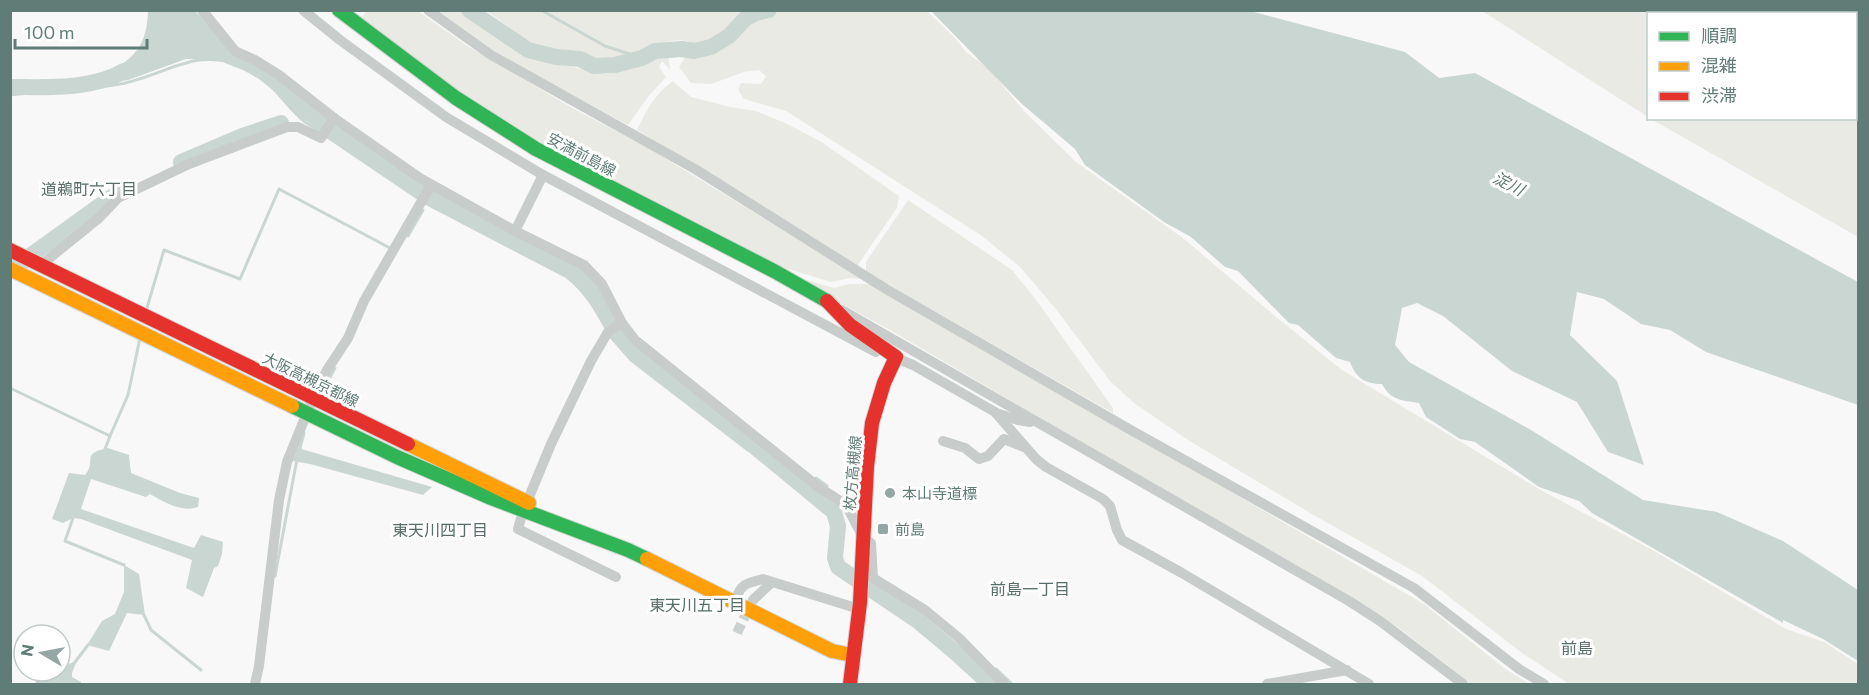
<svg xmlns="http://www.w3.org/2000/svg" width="1869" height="695" viewBox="0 0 1869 695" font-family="Commissioner,'Noto Sans JP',sans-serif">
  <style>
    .green { fill: #eaeae5 }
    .water { fill: #cad6d2 }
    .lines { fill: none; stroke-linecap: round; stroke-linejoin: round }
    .stream { stroke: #cad6d2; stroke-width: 3 }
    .river { stroke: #cad6d2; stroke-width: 16 }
    .street-tunnel { stroke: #cad3d1; stroke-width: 10; stroke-dasharray: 10 5; stroke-linecap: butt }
    .fast-casing { stroke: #d3d5d4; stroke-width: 16 }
    .slow-casing { stroke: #d3d5d4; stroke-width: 16 }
    .jam-casing { stroke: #d3d5d4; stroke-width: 16 }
    .street { stroke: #c8cccb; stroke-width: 10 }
    .fast { stroke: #30b455; stroke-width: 14 }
    .slow { stroke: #ff9f0a; stroke-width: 14 }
    .jam { stroke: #e5322d; stroke-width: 14 }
    .poi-dot { fill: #95a7a4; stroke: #fff; stroke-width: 2 }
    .labels { text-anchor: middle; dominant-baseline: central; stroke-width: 6; stroke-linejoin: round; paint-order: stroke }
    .street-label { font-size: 15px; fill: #5f7c77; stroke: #fff }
    .poi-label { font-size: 15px; fill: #5f7c77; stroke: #fff; text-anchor: start }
    .water-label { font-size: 16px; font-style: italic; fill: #5f7c71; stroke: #fff }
    .neighbourhood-label { font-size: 16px; fill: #566d69; stroke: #fff }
  </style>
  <rect width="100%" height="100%" fill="#f8f8f8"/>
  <g class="green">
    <path d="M786 10 927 11 956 39 966 52 988 68 1024 111 1076 162 1183 238 1275 316 1342 370 1539 489 1656 552 1786 629 1824 642 1858 664V684H1569L1522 653 1422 576 1310 513 1188 440 1134 403 1110 381 1055 308 1020 267 982 236 786 111 744 99 738 90 741 83 761 84 766 76 759 70 744 72 711 84 691 83 679 67 686 55H708L759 17Z"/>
    <path d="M367 11H418L469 47 574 109 645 146 863 279 850 278 831 282 765 262 543 147 474 105 361 18Z"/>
    <path d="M436 11H462L482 26 528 53 568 66 606 74 641 64 661 51 668 52 670 70 662 61 659 67 666 77 648 97 628 125 505 59Z"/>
    <path d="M487 11V10L748 11C733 16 734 27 726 36 718 43 703 45 693 47L688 41C665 37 648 49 629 58 620 62 610 63 600 65L580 54 535 47Z"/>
    <path d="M1482 11H1858V237L1651 119 1856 118V14H1648V117Z"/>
    <path d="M673 81 691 97 730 107 756 111 785 123 820 141 899 196 897 208 857 266 637 130C646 110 655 94 673 81Z"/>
    <path d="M908 200 1012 270 1034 297 1113 408V413L866 272V262Z"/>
    <path d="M789 275 834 288 850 284H874L1424 604 1504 668 1529 684H1471L1399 628 890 330Z"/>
  </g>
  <g class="water">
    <path d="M148 11H195L208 23 232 54 230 60 186 59 128 80 105 83 104 75C134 59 147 46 148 11Z"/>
    <path d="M931 11H1250L1405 52 1439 78 1475 73 1858 282V405L1706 352 1670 330 1641 324 1604 299 1577 292 1570 335 1617 381 1644 465 1608 452 1577 402 1512 371 1443 316 1417 303 1402 308 1395 345 1409 362 1531 430 1643 500 1717 512 1783 541 1858 590V661L1823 639 1783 620V623L1592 513 1579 501 1539 487 1475 442 1460 439 1426 417 1419 403C1402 400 1391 401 1382 384 1365 384 1356 378 1350 362L1336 358 1298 325 1289 323 1238 271 1225 267 1191 237 1164 222 1085 165 1075 149 1022 104Z"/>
    <path d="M108 448 129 455 131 473 180 493 199 498 198 507C182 513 164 502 150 494L146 497 91 479 81 509 194 548 201 535 223 542 222 554 218 566 214 568 203 597 186 588 192 560 81 519 73 518 63 523 52 519 69 473 85 475C98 460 79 454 108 448Z"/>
    <path d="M298 448 432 487 423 495 310 464 293 461Z"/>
    <path d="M124 565 139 574 145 615 127 613 109 651 87 645 102 621 115 614 124 592Z"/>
    <path d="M73 662 76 663 72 673V677L81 682V684H35L38 676 60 671V668Z"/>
  </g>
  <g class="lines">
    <g class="stream">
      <path d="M541 10 605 46 642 58"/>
      <path d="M10 95C48 90 87 91 125 83 168 74 196 46 244 67 271 78 283 104 305 122 310 125 315 128 320 132"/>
      <path d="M326 136 419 199"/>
      <path d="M425 203 567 277C586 292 595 309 607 330"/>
      <path d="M408 236 423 210"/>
      <path d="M146 311 164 250 240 279 279 189 390 248"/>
      <path d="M610 336 631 360 748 450"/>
      <path d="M10 388 110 436 105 449"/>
      <path d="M321 394 335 368"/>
      <path d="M110 436 128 395 140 338"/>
      <path d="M299 452 304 433"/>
      <path d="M816 478 827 486"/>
      <path d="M73 518 65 541 124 565"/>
      <path d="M275 576 297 459"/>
      <path d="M144 615 151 630 201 670"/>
      <path d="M75 662 88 645"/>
      <path d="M996 669 1012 684"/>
    </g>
    <g class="river">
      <path d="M469 10 528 50 556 57 580 59 594 66 615 65 642 58 655 51 682 49 694 51 711 47 729 36 746 18 756 13 769 10"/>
      <path d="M214 46 229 56 247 63 263 72 283 88 303 109 432 198 571 270 593 290 622 339 636 354 737 432 834 512 838 526 835 558 838 567 918 621 955 652 990 684"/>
      <path d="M10 87C47 87 92 90 124 71"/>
      <path d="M181 162 242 136 281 123"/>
      <path d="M16 266 116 194 130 187"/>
    </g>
    <path class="street-tunnel" d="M737 633 750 605"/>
    <defs>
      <g id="fast">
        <path d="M339 10 456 98 536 149 774 271 827 301"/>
        <path d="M292 406 397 457 491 498 628 550 647 559"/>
      </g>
      <g id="slow">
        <path d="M10 269 292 406"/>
        <path d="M408 444 529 503"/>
        <path d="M647 559 832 651 852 655"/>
      </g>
      <g id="jam">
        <path d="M10 250 408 444"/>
        <path d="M827 301 850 325 896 357 884 383 872 423 867 467 860 603 850 684"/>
      </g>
    </defs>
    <use href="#fast" class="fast-casing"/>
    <use href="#slow" class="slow-casing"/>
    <use href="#jam" class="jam-casing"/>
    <g class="street">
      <path d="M202 10 235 51 255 60 279 75 334 118 420 178 515 231 584 265 602 284 622 323 635 340 821 489C829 494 839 499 846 506 855 518 858 535 871 543L873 578 925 610 959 638 1004 684"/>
      <path d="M303 10 340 40 446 117 543 175 876 352"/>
      <path d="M428 10 491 55 695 169 886 289 1129 429 1414 588 1519 669 1544 684"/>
      <path d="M515 231 543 175"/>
      <path d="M41 265 99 218 118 198 189 164 287 127H298L321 138 334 118"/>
      <path d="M842 310 1349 601 1380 621 1463 684"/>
      <path d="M891 356 913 365 995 412 1036 459 1046 467 1103 499 1110 506 1117 530 1122 540 1182 573 1369 684"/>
      <path d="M996 413 1018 420 1030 422"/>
      <path d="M943 441 965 448 979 459 988 456 1004 439 1024 447"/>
      <path d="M527 502 551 444 591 361 608 332 622 323"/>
      <path d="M523 511 518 529 616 577"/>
      <path d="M753 600 772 582"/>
      <path d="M735 602C740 584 746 583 763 579L859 609"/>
      <path d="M255 684 259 666 279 500 287 462 313 398 327 370 348 338 364 301 431 185"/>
      <path d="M1267 684 1347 670"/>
    </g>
    <use href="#fast" class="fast"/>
    <use href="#slow" class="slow"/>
    <use href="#jam" class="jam"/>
  </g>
  <g class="poi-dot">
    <circle cx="890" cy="493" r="6"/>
    <rect x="877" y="523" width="12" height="12" rx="3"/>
  </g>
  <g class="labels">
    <g class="street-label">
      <text transform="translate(582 154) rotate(28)">安満前島線</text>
      <text transform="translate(311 379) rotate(26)">大阪高槻京都線</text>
      <text transform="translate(852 473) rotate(-85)">枚方高槻線</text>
    </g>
    <g class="poi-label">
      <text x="902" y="493">本山寺道標</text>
      <text x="895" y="529">前島</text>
    </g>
    <g class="water-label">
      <text transform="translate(1509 183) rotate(27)">淀川</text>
    </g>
    <g class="neighbourhood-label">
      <text x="89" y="188">道鵜町六丁目</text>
      <text x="440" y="529">東天川四丁目</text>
      <text x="1030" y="588">前島一丁目</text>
      <text x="697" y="604">東天川五丁目</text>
      <text x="1577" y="647">前島</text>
    </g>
  </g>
  <rect width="1869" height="695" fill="none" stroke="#5f7c77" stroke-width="24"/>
  <rect x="1647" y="12" width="210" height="108" fill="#ffffff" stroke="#bfcbc9" stroke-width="1.5"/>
  <rect x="1659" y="32" width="30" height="9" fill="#30b455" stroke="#bfcbc9" stroke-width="1.5"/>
  <text x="1701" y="42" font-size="18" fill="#5f7c77">順調</text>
  <rect x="1659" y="62" width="30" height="9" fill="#ff9f0a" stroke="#bfcbc9" stroke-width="1.5"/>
  <text x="1701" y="72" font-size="18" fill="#5f7c77">混雑</text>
  <rect x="1659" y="92" width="30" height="9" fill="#e5322d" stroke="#bfcbc9" stroke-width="1.5"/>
  <text x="1701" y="102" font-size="18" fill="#5f7c77">渋滞</text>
  <g transform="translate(42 653) rotate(280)"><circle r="28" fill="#ffffff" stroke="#bfcbc9" stroke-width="1.5"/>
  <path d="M0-4.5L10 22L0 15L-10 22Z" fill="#95a7a4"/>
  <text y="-9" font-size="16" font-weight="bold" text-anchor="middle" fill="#5f7c77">N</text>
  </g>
  <path d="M15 39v9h132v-9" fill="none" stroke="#5f7c77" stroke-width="3"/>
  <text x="24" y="39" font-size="18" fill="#5f7c77" stroke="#ffffff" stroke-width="4.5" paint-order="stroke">100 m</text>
</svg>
